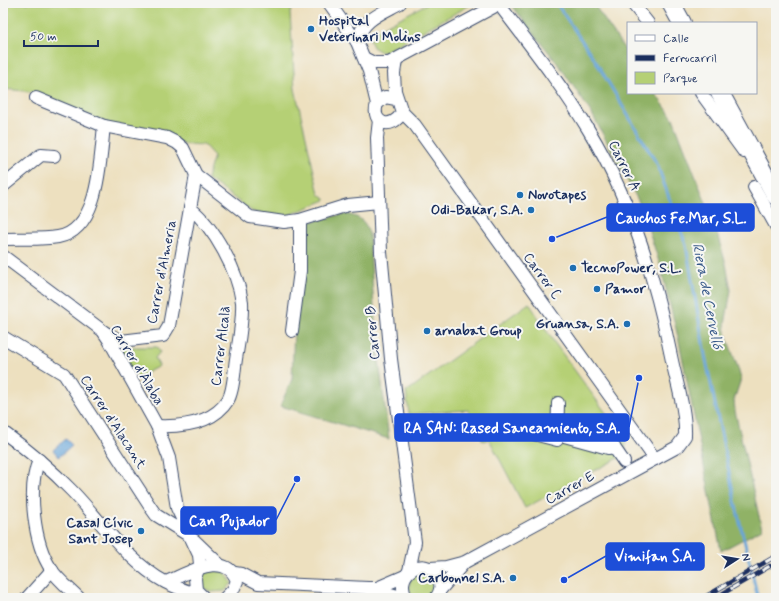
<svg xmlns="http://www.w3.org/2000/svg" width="779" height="601" viewBox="0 0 779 601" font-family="Mynerve,sans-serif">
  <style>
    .green { fill: #b5d075; stroke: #68806a }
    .forest { fill: #90b266; stroke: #567062 }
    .water { fill: #67a5d9; stroke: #416a9c }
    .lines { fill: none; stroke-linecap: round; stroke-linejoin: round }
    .stream { stroke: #67a5d9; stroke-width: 3 }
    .street-casing { stroke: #3a4a6d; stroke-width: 14 }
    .primary-casing { stroke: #3a4a6d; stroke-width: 20 }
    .street { stroke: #fff; stroke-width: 12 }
    .primary { stroke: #fff; stroke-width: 18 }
    .rail-casing { stroke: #1b2f5e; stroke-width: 4.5 }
    .rail { stroke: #f6f6f2; stroke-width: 3; stroke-dasharray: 9; stroke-linecap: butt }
    .poi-dot { fill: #1f6fb2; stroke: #f6f6f2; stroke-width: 1.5 }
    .labels { text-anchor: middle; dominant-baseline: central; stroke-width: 4; stroke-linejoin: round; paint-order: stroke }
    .poi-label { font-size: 14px; font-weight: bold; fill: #1b2f5e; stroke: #f6f6f2; text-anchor: start }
    .street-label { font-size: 14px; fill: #1b2f5e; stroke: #f6f6f2 }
    .water-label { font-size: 15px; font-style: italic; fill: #365889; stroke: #f6f6f2 }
    .leader { fill: none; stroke: #1d4ed8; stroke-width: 1.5 }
    .callout-dot { fill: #1d4ed8; stroke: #f6f6f2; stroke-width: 1.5 }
    .callout { fill: #1d4ed8; stroke: #1d4ed8; stroke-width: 1.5 }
    .callout-label { font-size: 15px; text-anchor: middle; font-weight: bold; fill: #fff }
  </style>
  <rect width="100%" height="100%" fill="#f6f6f2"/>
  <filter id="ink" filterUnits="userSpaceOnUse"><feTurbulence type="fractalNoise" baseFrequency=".025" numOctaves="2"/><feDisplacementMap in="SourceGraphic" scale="8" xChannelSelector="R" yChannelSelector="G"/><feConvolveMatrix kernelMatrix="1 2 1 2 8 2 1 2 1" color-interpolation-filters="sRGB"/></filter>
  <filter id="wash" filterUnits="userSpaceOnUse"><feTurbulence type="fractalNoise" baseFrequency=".012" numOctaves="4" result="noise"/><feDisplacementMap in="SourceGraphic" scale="16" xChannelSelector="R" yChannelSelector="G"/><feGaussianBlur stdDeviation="0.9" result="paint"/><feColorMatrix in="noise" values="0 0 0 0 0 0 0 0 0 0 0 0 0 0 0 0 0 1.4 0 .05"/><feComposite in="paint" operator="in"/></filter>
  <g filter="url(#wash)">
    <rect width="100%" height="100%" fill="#ede0bf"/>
    <g class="green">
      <path d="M3 3H295L290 13 295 89 319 194 326 200 284 217 253 212 207 178 214 156 204 145 185 144 107 124 35 92 3 89Z"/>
      <path d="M428 3H474L386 51 381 52 373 47 370 40 374 32Z"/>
      <path d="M529 303 554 342 625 439 626 454 525 508 489 439 483 441 468 410 409 414 406 392Z"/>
      <path d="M126 347H157L160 352 155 358 159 366 139 377C131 372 121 358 123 349Z"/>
      <path d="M214 570 225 572 232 583 225 591 211 592 201 586 200 577 203 573Z"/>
      <circle cx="422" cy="586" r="13"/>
    </g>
    <g class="forest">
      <path d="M510 3H593L628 54V93H655L673 118 715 227 726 264 731 290 725 325 727 338 738 368 741 379 734 400 735 411 762 529 721 551 679 341 660 265 641 206 592 114 561 68Z"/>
      <path d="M344 214C358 216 366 220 369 234L376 337 389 439 281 406V404L292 379 294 327 304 227 309 222Z"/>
    </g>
    <path class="water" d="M66 439 72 445 59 457 53 450Z"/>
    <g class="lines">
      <path class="stream" d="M556 3 595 60 657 164 686 245 705 355 736 506 758 598"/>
    </g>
  </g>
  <g filter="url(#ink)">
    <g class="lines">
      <defs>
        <g id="street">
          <path d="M329 3 357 42 369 71 377 104"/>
          <path d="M632 3 648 23"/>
          <path d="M357 42C361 20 382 13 400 3"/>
          <path d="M364 58 374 63H389L499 4"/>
          <path d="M701 93 744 152"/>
          <path d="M36 98 104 126 167 138 177 143 183 148 196 175 250 217 284 222 300 220 348 205 379 202"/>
          <path d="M396 99 385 97 377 104C370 124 393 131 402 112L395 91 394 73 396 60"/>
          <path d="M402 112 415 125 655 459"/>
          <path d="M379 120 377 138 381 252 391 359 415 542 409 571"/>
          <path d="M3 186 41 155 54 156"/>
          <path d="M754 187 776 226"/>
          <path d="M3 239C21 238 40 240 58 237 100 230 100 158 104 126"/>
          <path d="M3 256 103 331 109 340 157 426 169 458 177 508 199 555 200 564 195 578 196 590 202 596"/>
          <path d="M292 331 300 271V220"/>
          <path d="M104 332 121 341 163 336 169 326 196 175"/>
          <path d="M3 337 64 374 151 508 156 515 188 535"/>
          <path d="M499 425 557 440 558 403"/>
          <path d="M157 426C182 427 213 424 228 400 234 390 234 371 236 359 239 340 243 320 242 302 238 271 214 227 190 208"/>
          <path d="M3 432C28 450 51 469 72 491 102 522 127 561 165 582 176 588 190 592 202 596"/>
          <path d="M557 434 608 448 614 447"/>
          <path d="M607 437 624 462"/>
          <path d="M39 460C27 488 34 544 51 569 58 580 70 589 79 598"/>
          <path d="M194 540 219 564"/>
          <path d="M430 568 446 567 465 562 677 447 685 436C686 410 676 381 671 356 655 276 630 198 588 129 561 84 529 44 498 3"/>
          <path d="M235 573 241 574 258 583 368 588H377L405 576"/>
          <path d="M166 582C187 574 226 549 237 581L233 590 225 598"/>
          <path d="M377 588 387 593 405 598"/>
          <path d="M440 590 463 564"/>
          <path d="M27 598 52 570"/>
          <path d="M406 598C392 570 430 553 439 580 442 587 440 592 436 598"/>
        </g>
        <g id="primary">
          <path d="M671 3 682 23"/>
          <path d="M720 93 776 196"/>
        </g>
      </defs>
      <use href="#street" class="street-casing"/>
      <use href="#primary" class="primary-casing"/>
      <use href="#street" class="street"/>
      <use href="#primary" class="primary"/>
      <defs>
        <g id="rail">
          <path d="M703 598 776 556"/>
          <path d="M715 598 770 566"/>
        </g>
      </defs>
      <use href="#rail" class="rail-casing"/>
      <use href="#rail" class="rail"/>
    </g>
  </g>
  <g class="poi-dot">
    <circle cx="311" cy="29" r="4"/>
    <circle cx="520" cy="195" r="4"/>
    <circle cx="531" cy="210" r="4"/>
    <circle cx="573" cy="268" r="4"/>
    <circle cx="597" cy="289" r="4"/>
    <circle cx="627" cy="324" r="4"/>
    <circle cx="427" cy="331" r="4"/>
    <circle cx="141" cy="531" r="4"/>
    <circle cx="513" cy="578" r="4"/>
  </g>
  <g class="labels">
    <g class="poi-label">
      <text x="319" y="21">Hospital<tspan x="319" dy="16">Veterinari Molins</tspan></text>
      <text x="528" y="195">Novotapes</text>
      <text x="523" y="210" text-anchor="end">Odi-Bakar, S.A.</text>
      <text x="581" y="268">TecnoPower, S.L.</text>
      <text x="605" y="289">Pamor</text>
      <text x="619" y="324" text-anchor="end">Gruansa, S.A.</text>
      <text x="435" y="331">arnabat Group</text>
      <text x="133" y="523" text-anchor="end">Casal Cívic<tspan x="133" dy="16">Sant Josep</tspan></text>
      <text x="505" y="578" text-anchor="end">Carbonnel S.A.</text>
    </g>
    <g class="street-label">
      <text transform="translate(624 166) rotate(64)">Carrer A</text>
      <text transform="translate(162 272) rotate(-79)">Carrer d'Almeria</text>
      <text transform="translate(542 276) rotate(54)">Carrer C</text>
      <text transform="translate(373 333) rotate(-95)">Carrer B</text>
      <text transform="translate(221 346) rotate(-83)">Carrer Alcalà</text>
      <text transform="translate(137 365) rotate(59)">Carrer d'Àlaba</text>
      <text transform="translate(113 422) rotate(57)">Carrer d'Alacant</text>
      <text transform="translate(570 488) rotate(-29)">Carrer E</text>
    </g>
    <g class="water-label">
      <text transform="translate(707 296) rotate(79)">Riera de Cervelló</text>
    </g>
  </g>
  <path class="leader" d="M552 239L607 217M639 378L629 427M297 479L276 520M564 580L606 556"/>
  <g class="callout-dot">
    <circle cx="552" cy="239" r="4"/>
    <circle cx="639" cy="378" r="4"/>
    <circle cx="297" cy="479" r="4"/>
    <circle cx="564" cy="580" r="4"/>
  </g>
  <g class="callout">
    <rect x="607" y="204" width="147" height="27" rx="4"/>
    <rect x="395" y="414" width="234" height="27" rx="4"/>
    <rect x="181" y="507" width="95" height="27" rx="4"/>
    <rect x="606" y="543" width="98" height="27" rx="4"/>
  </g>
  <g class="callout-label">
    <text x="681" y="223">Cauchos Fe.Mar, S.L.</text>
    <text x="512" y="433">RA SAN: Rased Saneamiento, S.A.</text>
    <text x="229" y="526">Can Pujador</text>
    <text x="655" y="561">Vimifan S.A.</text>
  </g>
  <rect width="779" height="601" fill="none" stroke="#f6f6f2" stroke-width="16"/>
  <rect x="627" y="22" width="130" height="72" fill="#f6f6f2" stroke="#9ea6b7"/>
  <rect x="635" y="35" width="20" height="6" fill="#ffffff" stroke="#9ea6b7"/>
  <text x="663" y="42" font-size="12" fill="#1b2f5e">Calle</text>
  <rect x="635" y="55" width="20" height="6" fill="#1b2f5e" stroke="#9ea6b7"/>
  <text x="663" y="62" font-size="12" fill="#1b2f5e">Ferrocarril</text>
  <rect x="635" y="72" width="20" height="12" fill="#b5d075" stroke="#9ea6b7"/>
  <text x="663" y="82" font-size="12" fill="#1b2f5e">Parque</text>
  <g transform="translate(737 559) rotate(78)" stroke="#f6f6f2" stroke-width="3" paint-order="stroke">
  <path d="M0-3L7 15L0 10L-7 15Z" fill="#1b2f5e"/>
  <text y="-6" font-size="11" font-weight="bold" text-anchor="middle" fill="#1b2f5e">N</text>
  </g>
  <path d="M24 40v6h74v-6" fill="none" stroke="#1b2f5e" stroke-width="2"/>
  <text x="30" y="40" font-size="12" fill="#1b2f5e" stroke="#f6f6f2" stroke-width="3" paint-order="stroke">50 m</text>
</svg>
